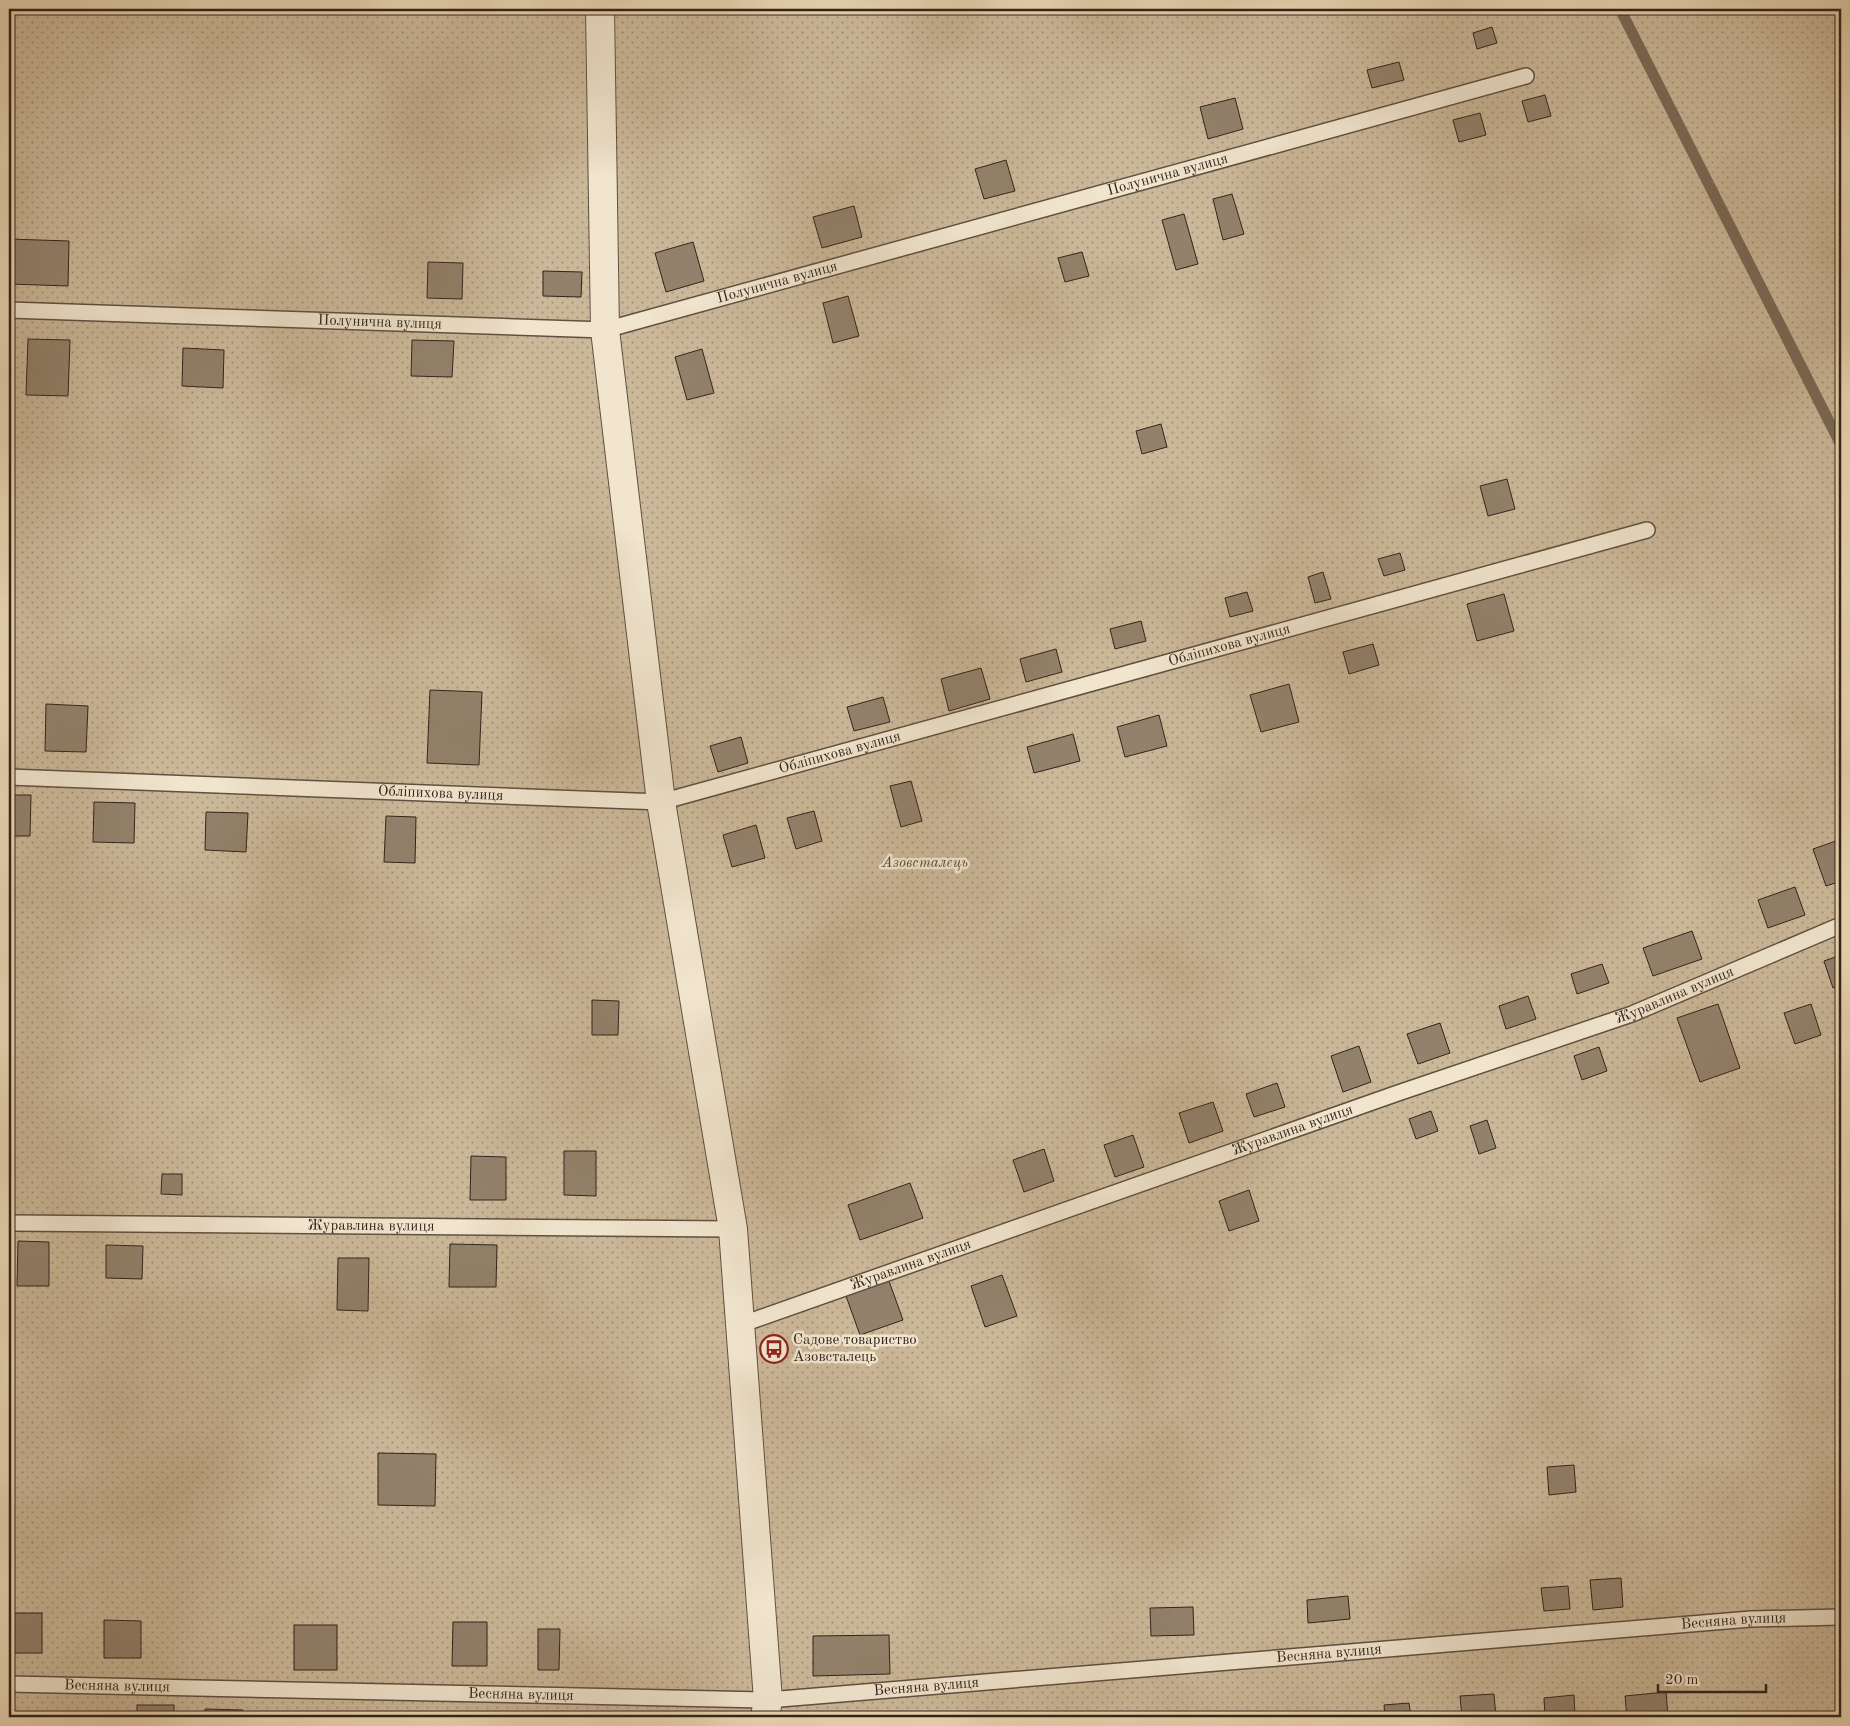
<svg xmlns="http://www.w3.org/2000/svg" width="1850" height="1726" viewBox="0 0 1850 1726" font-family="'Old Standard TT',serif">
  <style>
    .grass { fill: url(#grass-dots); stroke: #7e6e5a }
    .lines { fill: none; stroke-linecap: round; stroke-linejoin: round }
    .stream { stroke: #7b6a58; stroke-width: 11 }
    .building { fill: #92816b; stroke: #32231c }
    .service-casing { stroke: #605042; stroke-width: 18 }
    .minor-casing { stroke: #605042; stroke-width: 30 }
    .service { stroke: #f1e5ce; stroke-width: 15 }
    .minor { stroke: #f1e5ce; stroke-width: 28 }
    .labels { text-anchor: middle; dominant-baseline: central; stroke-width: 5; stroke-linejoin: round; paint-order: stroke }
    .street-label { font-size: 15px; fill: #32231c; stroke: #f1e5ce }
    .park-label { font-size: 15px; font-style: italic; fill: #58483b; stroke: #f1e5ce }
    .poi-label { font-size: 15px; fill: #32231c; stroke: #f1e5ce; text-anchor: start }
  </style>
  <defs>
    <pattern id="grass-dots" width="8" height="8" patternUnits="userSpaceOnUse" patternTransform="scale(1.25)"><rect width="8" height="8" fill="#cbb899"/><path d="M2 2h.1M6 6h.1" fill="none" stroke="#a5957c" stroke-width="1.8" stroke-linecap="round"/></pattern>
  </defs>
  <rect width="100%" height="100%" fill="#ead7b3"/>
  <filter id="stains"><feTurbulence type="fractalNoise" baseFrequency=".004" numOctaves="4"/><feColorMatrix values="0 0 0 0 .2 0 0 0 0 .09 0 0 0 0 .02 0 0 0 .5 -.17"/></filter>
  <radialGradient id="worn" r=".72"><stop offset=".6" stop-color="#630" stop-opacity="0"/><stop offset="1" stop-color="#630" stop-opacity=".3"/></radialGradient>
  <rect class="grass" x="9" y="9" width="1832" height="1708"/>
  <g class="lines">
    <path class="stream" d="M1620 9 1841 445"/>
  </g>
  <g class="building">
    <path d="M1492 27 1497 43 1477 49 1473 33Z"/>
    <path d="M1399 62 1404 80 1372 88 1367 70Z"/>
    <path d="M1545 95 1551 116 1528 122 1522 101Z"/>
    <path d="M1235 98 1243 129 1208 139 1200 107Z"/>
    <path d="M1480 113 1486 135 1459 142 1453 120Z"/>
    <path d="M1006 160 1015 191 984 199 975 169Z"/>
    <path d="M1232 194 1244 234 1223 240 1213 199Z"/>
    <path d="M854 206 862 237 822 248 813 217Z"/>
    <path d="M1184 214 1198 264 1176 270 1162 220Z"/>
    <path d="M9 239 69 241 68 286 9 284Z"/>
    <path d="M693 242 704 281 666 292 655 253Z"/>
    <path d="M1082 252 1089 276 1065 282 1058 258Z"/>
    <path d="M428 262 463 263 462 299 427 298Z"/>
    <path d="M543 271 582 272 581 297 543 296Z"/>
    <path d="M848 296 859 336 833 343 823 303Z"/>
    <path d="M28 339 70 340 68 396 26 395Z"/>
    <path d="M412 340 454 341 452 377 411 376Z"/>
    <path d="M183 348 224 350 223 388 182 386Z"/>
    <path d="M702 349 714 393 687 400 675 357Z"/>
    <path d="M1161 424 1167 447 1142 454 1136 431Z"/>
    <path d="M1507 479 1515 509 1488 516 1480 486Z"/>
    <path d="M1400 553 1405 570 1384 576 1378 559Z"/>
    <path d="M1323 572 1331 599 1315 603 1308 577Z"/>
    <path d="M1247 592 1253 611 1230 617 1225 598Z"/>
    <path d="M1504 594 1514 631 1477 641 1467 604Z"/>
    <path d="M1141 621 1146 641 1115 649 1110 629Z"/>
    <path d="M1373 644 1379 665 1349 674 1343 652Z"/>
    <path d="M1056 649 1062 672 1026 682 1020 659Z"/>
    <path d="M981 668 990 699 949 711 941 679Z"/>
    <path d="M1289 684 1299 722 1261 732 1250 695Z"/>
    <path d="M430 690 482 692 479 765 427 763Z"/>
    <path d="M883 697 890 722 854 731 847 707Z"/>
    <path d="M46 704 88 706 86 752 45 751Z"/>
    <path d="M1159 715 1167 746 1125 757 1117 727Z"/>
    <path d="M1073 734 1080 761 1034 773 1027 747Z"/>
    <path d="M741 737 748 763 718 772 710 746Z"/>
    <path d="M911 781 922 821 901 827 890 786Z"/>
    <path d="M9 795H31L30 836H9Z"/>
    <path d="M94 802 135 803 134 843 93 842Z"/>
    <path d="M814 811 822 841 796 849 787 818Z"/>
    <path d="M206 812 248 813 246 852 205 850Z"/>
    <path d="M386 816 416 817 415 863 384 862Z"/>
    <path d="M756 825 765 858 732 867 723 835Z"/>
    <path d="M1836 841 1841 856V881L1826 886 1813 849Z"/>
    <path d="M1795 887 1805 915 1768 928 1758 900Z"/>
    <path d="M1692 931 1702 959 1653 976 1643 948Z"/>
    <path d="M1841 955V985L1833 988 1824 961Z"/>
    <path d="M1602 964 1609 983 1577 994 1571 974Z"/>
    <path d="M1528 996 1536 1019 1506 1029 1499 1006Z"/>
    <path d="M592 1000 619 1001 618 1035H592Z"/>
    <path d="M1718 1004 1740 1068 1700 1082 1677 1018Z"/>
    <path d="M1811 1004 1821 1035 1795 1044 1784 1013Z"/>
    <path d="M1440 1023 1450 1053 1418 1064 1407 1034Z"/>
    <path d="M1359 1046 1371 1082 1343 1092 1331 1056Z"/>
    <path d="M1599 1047 1607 1071 1582 1080 1574 1056Z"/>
    <path d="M1277 1083 1285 1107 1254 1117 1246 1094Z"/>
    <path d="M1213 1102 1223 1131 1189 1143 1179 1113Z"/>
    <path d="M1431 1111 1438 1131 1416 1139 1409 1119Z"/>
    <path d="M1487 1120 1496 1148 1479 1154 1470 1126Z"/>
    <path d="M1133 1135 1144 1167 1115 1177 1104 1145Z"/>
    <path d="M1044 1149 1054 1181 1024 1192 1013 1160Z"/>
    <path d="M564 1151H596V1196L564 1195Z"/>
    <path d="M471 1156 506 1157V1200H470Z"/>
    <path d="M162 1174H182V1195L161 1194Z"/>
    <path d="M910 1183 923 1218 860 1240 848 1205Z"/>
    <path d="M1249 1190 1259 1221 1229 1231 1219 1201Z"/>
    <path d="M18 1241 49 1242V1286H17Z"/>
    <path d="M450 1244 497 1245 496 1287H449Z"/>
    <path d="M106 1245 143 1246 142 1279 106 1278Z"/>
    <path d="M338 1258H369L368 1311 337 1310Z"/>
    <path d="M1002 1275 1017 1316 985 1327 971 1286Z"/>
    <path d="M889 1281 903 1320 860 1335 846 1296Z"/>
    <path d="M378 1453 436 1454 435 1506 378 1505Z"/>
    <path d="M1574 1465 1576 1492 1549 1495 1547 1467Z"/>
    <path d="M1621 1578 1623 1607 1593 1610 1590 1580Z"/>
    <path d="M1568 1586 1570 1609 1544 1611 1541 1588Z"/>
    <path d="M1348 1596 1350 1619 1308 1623 1307 1600Z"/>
    <path d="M1193 1607 1194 1635 1151 1636 1150 1608Z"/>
    <rect x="12" y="1613" width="30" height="40"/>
    <path d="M104 1620 141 1621V1658H104Z"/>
    <path d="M453 1622H487V1666H452Z"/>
    <rect x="294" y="1625" width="43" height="45"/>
    <path d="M538 1629H560L559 1670H538Z"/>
    <path d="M889 1635 890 1674 813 1676V1636Z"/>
    <path d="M1666 1692 1668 1717H1627L1625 1696Z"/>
    <path d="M1494 1694 1496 1717H1462L1460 1696Z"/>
    <path d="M1574 1695 1575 1717H1545L1544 1698Z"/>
    <path d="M1409 1703 1411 1717H1385L1384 1705Z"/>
    <rect x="137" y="1705" width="37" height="12"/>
    <path d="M205 1709 243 1710V1717H205Z"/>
    <path d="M1259 1715V1717H1233Z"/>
    <rect x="299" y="1716" width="37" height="1"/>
  </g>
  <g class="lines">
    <defs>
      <g id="service">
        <path id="s1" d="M9 310 605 330 1526 76"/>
        <path id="s2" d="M9 777 661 802 1647 530"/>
        <path id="s3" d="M9 1223 733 1229"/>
        <path id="s4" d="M740 1325 1398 1093 1632 1014 1841 925"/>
        <path id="s5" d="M9 1684 768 1700 1751 1619 1841 1617"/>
      </g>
      <path id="minor" d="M600 9 605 330 661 802 733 1229 768 1700 765 1717"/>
    </defs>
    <use href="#service" class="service-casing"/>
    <use href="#minor" class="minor-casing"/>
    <use href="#service" class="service"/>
    <use href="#minor" class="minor"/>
  </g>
  <defs>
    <symbol id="bus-ring" viewBox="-11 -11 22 22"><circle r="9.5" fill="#f1e5ce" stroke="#8f2418" stroke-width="1.5"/><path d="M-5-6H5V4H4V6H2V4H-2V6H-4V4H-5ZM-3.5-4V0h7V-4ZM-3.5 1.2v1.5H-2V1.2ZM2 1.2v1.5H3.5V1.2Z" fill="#8f2418"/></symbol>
  </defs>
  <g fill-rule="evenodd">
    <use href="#bus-ring" x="758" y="1333" width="32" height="32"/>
  </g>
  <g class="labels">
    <g class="street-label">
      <text stroke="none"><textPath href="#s1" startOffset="1180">Полунична вулиця</textPath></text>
      <text stroke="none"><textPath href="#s1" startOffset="775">Полунична вулиця</textPath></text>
      <text stroke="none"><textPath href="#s1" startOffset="371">Полунична вулиця</textPath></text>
      <text stroke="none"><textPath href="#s2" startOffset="1242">Обліпихова вулиця</textPath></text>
      <text stroke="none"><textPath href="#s2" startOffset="838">Обліпихова вулиця</textPath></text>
      <text stroke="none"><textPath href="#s2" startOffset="432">Обліпихова вулиця</textPath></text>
      <text stroke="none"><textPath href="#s4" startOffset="991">Журавлина вулиця</textPath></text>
      <text stroke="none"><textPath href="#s4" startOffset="586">Журавлина вулиця</textPath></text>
      <text stroke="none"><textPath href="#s3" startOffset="362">Журавлина вулиця</textPath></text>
      <text stroke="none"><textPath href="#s4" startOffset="181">Журавлина вулиця</textPath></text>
      <text stroke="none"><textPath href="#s5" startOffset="1728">Весняна вулиця</textPath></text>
      <text stroke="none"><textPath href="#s5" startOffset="1322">Весняна вулиця</textPath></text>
      <text stroke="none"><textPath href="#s5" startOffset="108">Весняна вулиця</textPath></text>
      <text stroke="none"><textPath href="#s5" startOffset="918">Весняна вулиця</textPath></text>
      <text stroke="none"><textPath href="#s5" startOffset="512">Весняна вулиця</textPath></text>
    </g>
    <g class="park-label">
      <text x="925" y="863">Азовсталець</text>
    </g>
    <g class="poi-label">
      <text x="793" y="1340">Садове товариство<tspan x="793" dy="17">Азовсталець</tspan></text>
    </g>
  </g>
  <rect width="1850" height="1726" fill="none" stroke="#ead7b3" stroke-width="30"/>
  <rect x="10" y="10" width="1830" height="1706" fill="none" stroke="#32231c" stroke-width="2.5"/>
  <rect x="15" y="15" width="1820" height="1696" fill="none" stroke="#32231c"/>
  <path d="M1658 1684v8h108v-8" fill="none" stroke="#32231c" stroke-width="2.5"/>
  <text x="1665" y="1684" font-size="15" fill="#32231c" stroke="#f1e5ce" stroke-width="4" paint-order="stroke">20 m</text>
  <rect width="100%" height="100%" filter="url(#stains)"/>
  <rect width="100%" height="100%" fill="url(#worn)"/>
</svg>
